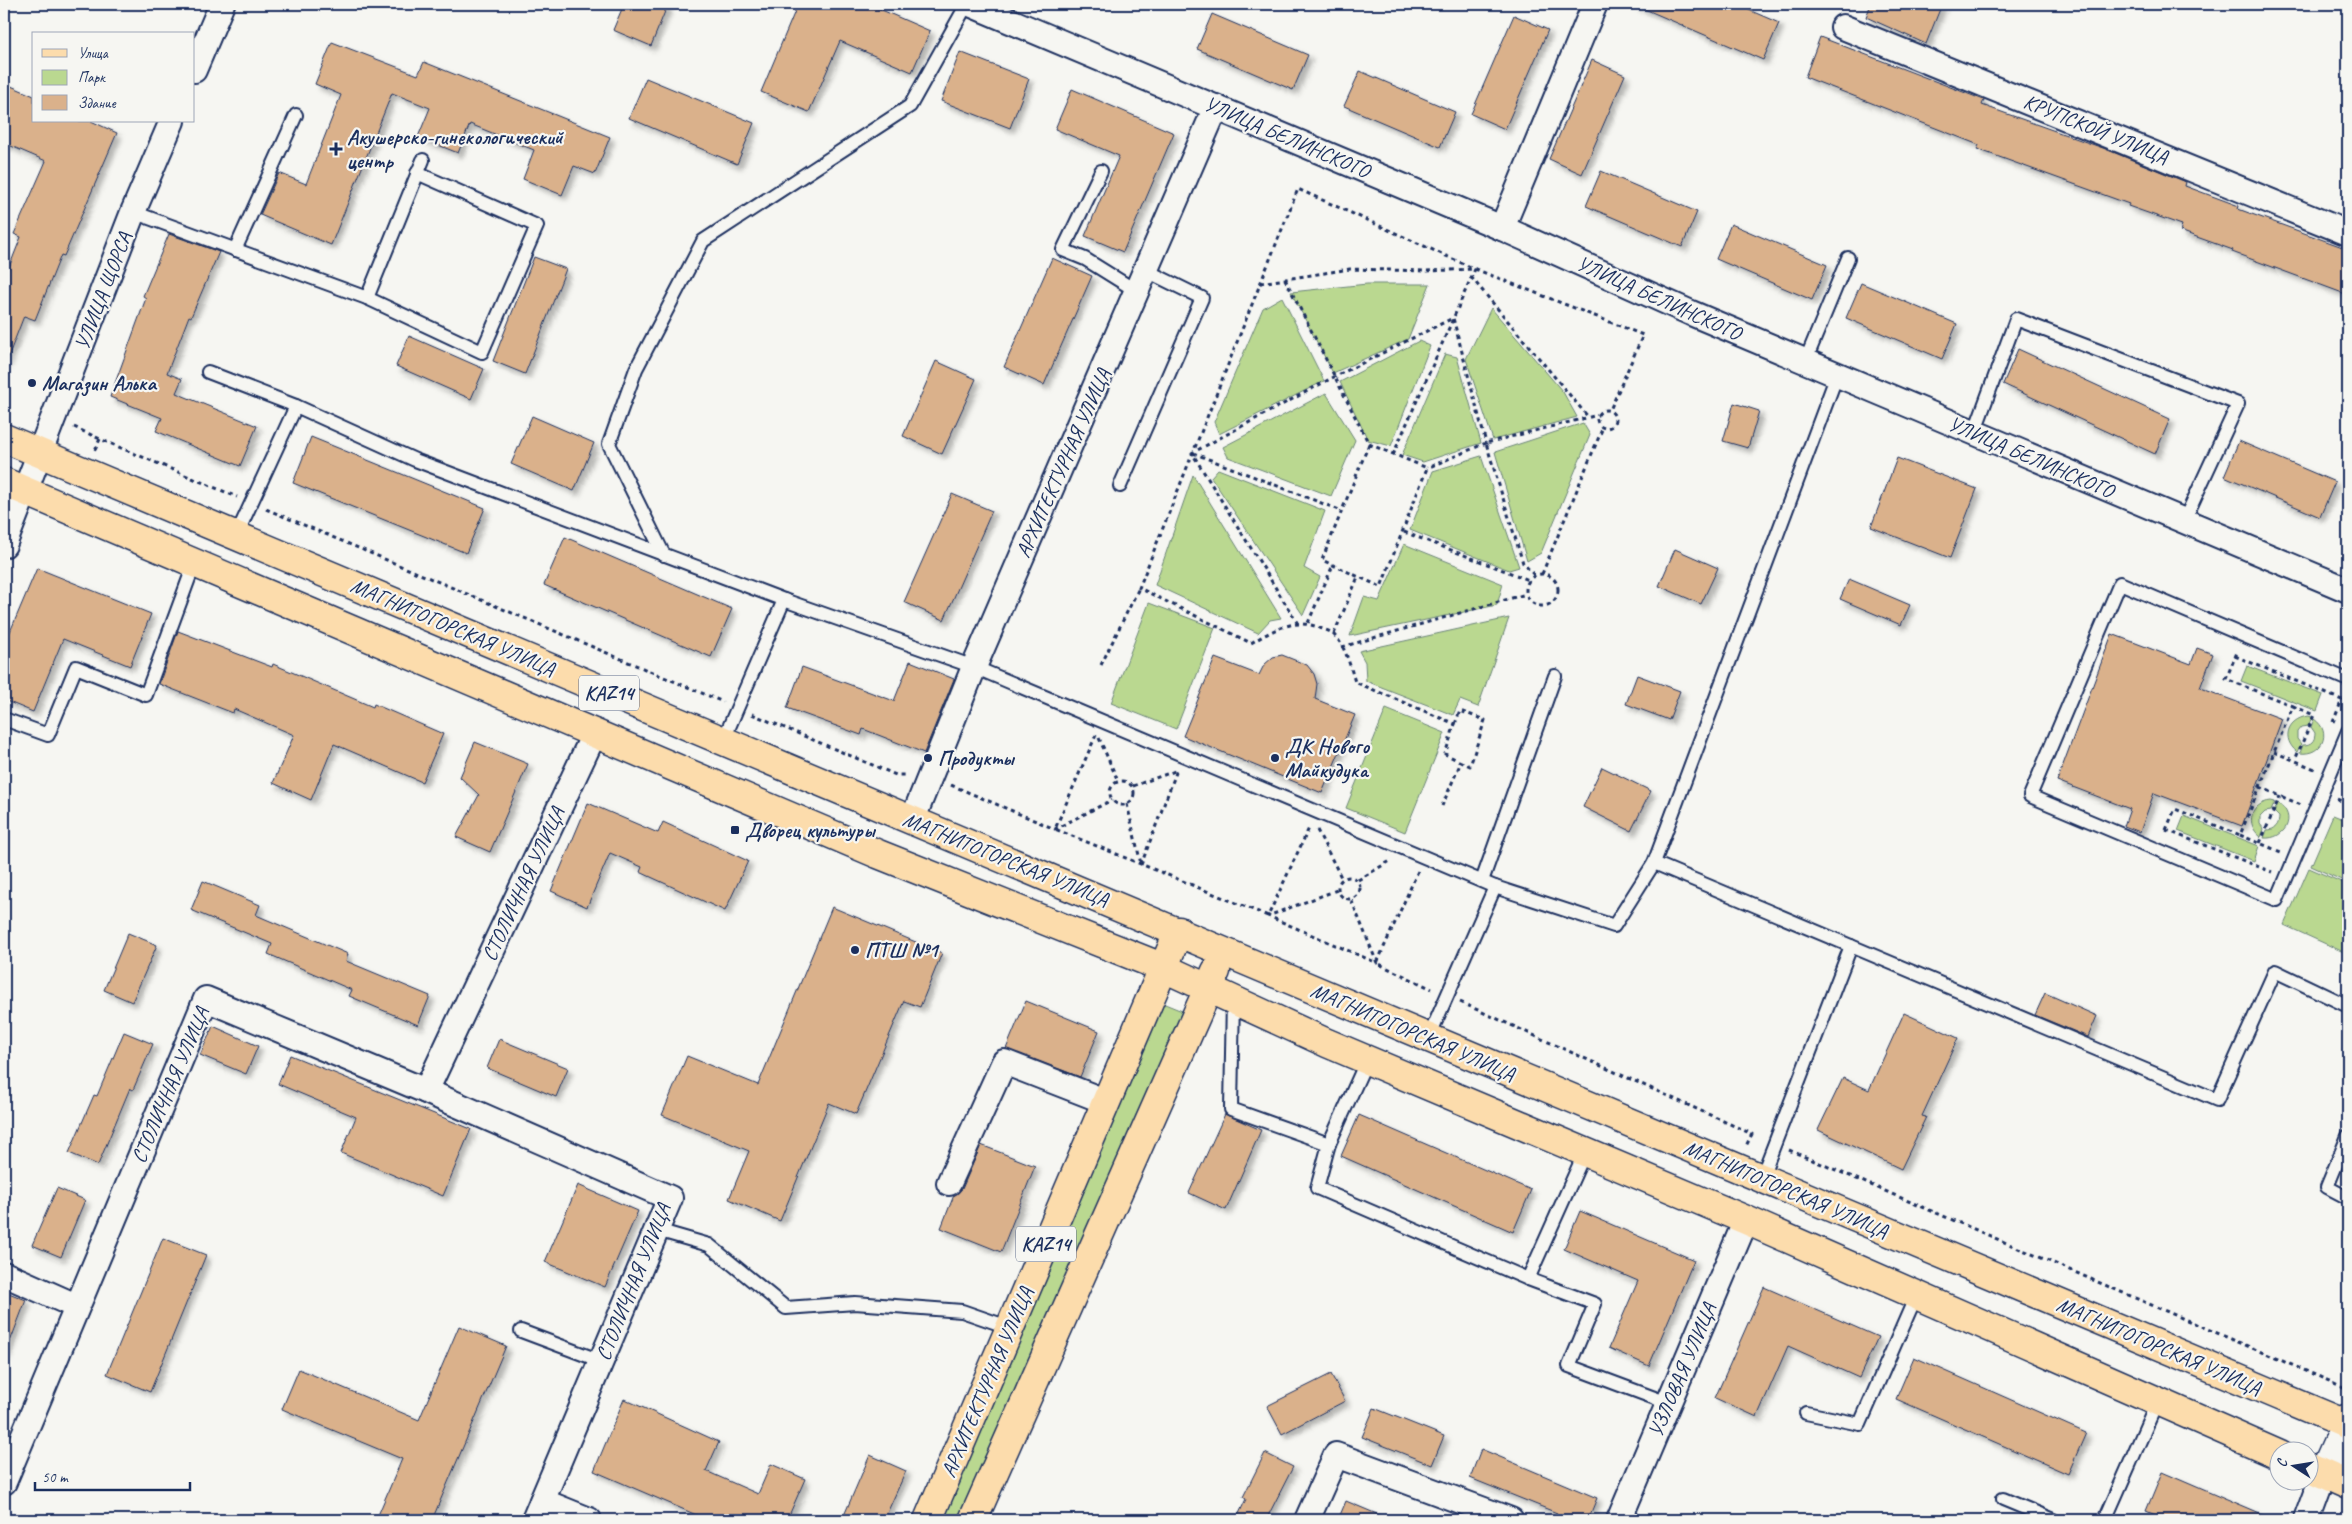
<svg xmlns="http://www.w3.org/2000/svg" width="2352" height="1524" viewBox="0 0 2352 1524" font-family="Caveat,sans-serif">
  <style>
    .green { fill: #bad890; stroke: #6a8477 }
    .building { fill: #dab18b; stroke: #1b2f5e; filter: url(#shadow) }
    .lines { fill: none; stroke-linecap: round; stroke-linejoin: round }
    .lane-casing { stroke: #1b2f5e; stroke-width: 16 }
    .street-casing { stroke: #1b2f5e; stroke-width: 28 }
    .secondary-casing { stroke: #1b2f5e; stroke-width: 31 }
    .primary-casing { stroke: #1b2f5e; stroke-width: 31 }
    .path { stroke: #1b2f5e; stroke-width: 3; stroke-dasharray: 4 4; stroke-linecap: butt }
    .lane { stroke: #f6f6f2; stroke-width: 12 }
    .street { stroke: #f6f6f2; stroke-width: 24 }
    .secondary { stroke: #f6f6f2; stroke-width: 28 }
    .primary { stroke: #fcdcac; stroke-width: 28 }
    .poi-dot { fill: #1b2f5e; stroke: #f6f6f2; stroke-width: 2 }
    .labels { text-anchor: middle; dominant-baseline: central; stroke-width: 4.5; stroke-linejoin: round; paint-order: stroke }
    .shield { fill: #f6f6f2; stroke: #5d6b8a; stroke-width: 1 }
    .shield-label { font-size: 20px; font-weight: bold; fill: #1b2f5e }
    .street-label { font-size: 21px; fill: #1b2f5e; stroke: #f6f6f2 }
    .poi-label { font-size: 21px; font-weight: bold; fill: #1b2f5e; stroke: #f6f6f2; text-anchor: start }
  </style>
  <defs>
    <filter id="shadow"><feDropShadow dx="4.5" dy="4.5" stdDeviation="2.5" flood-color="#0004"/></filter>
  </defs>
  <rect width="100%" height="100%" fill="#f6f6f2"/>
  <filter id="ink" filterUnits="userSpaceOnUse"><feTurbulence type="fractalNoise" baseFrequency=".02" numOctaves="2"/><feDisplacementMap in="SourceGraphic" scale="10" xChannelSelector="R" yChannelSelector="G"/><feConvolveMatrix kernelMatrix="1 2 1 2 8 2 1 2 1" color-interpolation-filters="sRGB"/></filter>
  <g filter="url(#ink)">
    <g class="green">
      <path d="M1367 284H1430L1408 339 1333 373 1291 292Z"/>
      <path d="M1282 297 1324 381 1219 434 1214 422 1263 308Z"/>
      <path d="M1491 308 1563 392 1577 417 1493 440 1466 359Z"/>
      <path d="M1419 341 1430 346 1391 446 1368 440 1340 382Z"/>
      <path d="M1445 354 1457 357 1481 443 1423 462 1402 455Z"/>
      <path d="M1326 393 1355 440 1331 496 1228 457 1223 447Z"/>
      <path d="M1583 423 1590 435 1541 553 1527 561 1495 452Z"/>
      <path d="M1481 456 1519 567 1509 570 1410 530 1433 471Z"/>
      <path d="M1218 469 1325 511 1304 568 1320 577 1303 615 1211 477Z"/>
      <path d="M1193 475 1281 618 1270 620 1258 633 1155 585Z"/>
      <path d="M1404 544 1503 584 1497 605 1350 636 1364 597 1379 601Z"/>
      <path d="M1149 603 1215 628 1176 729 1111 703Z"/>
      <path d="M1509 618 1478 707 1460 700 1453 715 1366 681 1365 662 1359 651Z"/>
      <path d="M2247 666 2323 695 2317 711 2241 681Z"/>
      <path d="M1386 709 1445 733 1405 832 1346 808Z"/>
      <path d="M2308 716 2312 717 2308 726 2301 727 2297 732V739L2301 744 2297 752C2281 739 2287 719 2308 716Z"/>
      <path d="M2314 719C2333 732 2322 756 2300 753L2303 745C2311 745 2315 741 2315 733L2311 727Z"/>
      <path d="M2271 801 2275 802 2271 811 2265 812 2260 817V824L2264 829 2261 837C2244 824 2251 803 2271 801Z"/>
      <path d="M2278 803C2298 816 2285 840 2264 838L2267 830C2275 830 2279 825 2279 817L2274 812Z"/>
      <path d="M2333 815 2348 821V883L2311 866Z"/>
      <path d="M2184 816 2259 846 2254 861 2178 831Z"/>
      <path d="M2309 868 2348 885V954L2284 925Z"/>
      <path d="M1160 1002 1187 1013 968 1520H938Z"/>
    </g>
    <g class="building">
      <path d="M624 4H668L651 46 613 30Z"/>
      <path d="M798 4H868L930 31 912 72 840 41 809 112 761 92Z"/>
      <path d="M1633 4H1735L1779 23 1763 60Z"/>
      <path d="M1871 4H1942L1926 44 1866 17Z"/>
      <path d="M1212 14 1308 55 1293 90 1197 49Z"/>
      <path d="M1514 15 1548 30 1505 129 1471 114Z"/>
      <path d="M1820 37 1984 100 1982 105 2103 148 2186 182 2185 186 2239 206 2238 209 2348 249V295L2232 252 2233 250 2180 231 2182 225 2128 206 2129 204 1977 149 1979 145 1805 77Z"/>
      <path d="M332 42 418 75 424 62 610 137 595 174 574 166 562 195 523 179 534 150 470 124 458 153 418 137 430 108 392 93 331 245 260 215 279 173 306 184 341 95 315 84Z"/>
      <path d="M960 52 1029 79 1010 128 941 101Z"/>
      <path d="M1592 60 1625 75 1582 174 1549 159Z"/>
      <path d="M1360 71 1455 112 1440 147 1344 106Z"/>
      <path d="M646 78 754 123 737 164 629 118Z"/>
      <path d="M4 83 34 96V121H91L117 133 64 256 61 255 35 320 24 316 5 365 4 280 21 237 14 234 46 161 4 143Z"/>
      <path d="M1072 89 1174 133 1123 252 1085 236 1119 156 1055 129Z"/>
      <path d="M1601 171 1697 212 1682 247 1586 206Z"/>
      <path d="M1731 224 1827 265 1812 300 1716 259Z"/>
      <path d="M169 234 219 252 191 317 189 316 167 373 182 379 176 393 257 426 240 466 156 431 162 418 110 397 146 298 143 296Z"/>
      <path d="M534 257 566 269 525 374 493 361Z"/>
      <path d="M1052 258 1092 276 1044 385 1004 367Z"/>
      <path d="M1861 283 1957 324 1942 359 1846 318Z"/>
      <path d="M409 336 484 369 471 399 396 366Z"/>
      <path d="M2018 349 2170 419 2155 454 2003 384Z"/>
      <path d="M936 361 976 379 942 454 903 436Z"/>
      <path d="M1734 403 1759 411 1748 448 1723 441Z"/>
      <path d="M532 416 594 443 574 491 511 464Z"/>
      <path d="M311 437 485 508 466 553 293 483Z"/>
      <path d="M2239 441 2335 482 2320 517 2224 476Z"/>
      <path d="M1897 458 1977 489 1950 558 1871 527Z"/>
      <path d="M952 494 992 511 944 620 904 602Z"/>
      <path d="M565 537 732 609 711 657 544 585Z"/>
      <path d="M1675 549 1718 568 1701 604 1659 586Z"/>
      <path d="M37 568 151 614 130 666 63 639 33 712 4 700V646Z"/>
      <path d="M1849 579 1910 605 1901 625 1840 599Z"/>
      <path d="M178 631 272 667 273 664 373 707 374 704 443 734 422 782 334 744 311 800 273 783 294 735 234 709 233 713 159 684Z"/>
      <path d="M2112 634 2191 664 2197 648 2213 654 2200 688 2282 719 2242 826 2154 793 2140 832 2124 826 2130 809 2057 781Z"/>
      <path d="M1282 655 1307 665 1314 674 1317 684 1315 699 1355 715 1322 793 1183 736 1215 658 1259 675 1264 665 1273 657Z"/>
      <path d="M910 661 954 679 924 753 863 729 861 735 787 708 802 667 894 701Z"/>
      <path d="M1637 675 1680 691 1669 720 1626 704Z"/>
      <path d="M475 742 528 764 490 852 456 837 479 795 460 777Z"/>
      <path d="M1602 767 1651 791 1631 831 1583 807Z"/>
      <path d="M588 803 658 833 663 822 748 861 725 911 640 872 642 867 610 853 587 907 551 891Z"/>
      <path d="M203 881 260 905 256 915 348 954 346 961 430 996 418 1025 349 996 352 990 268 954 272 944 191 910Z"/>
      <path d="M832 907 942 953 920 1007 904 1001 856 1114 829 1103 780 1221 729 1199 749 1151 662 1115 687 1056 758 1085Z"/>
      <path d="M128 933 157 945 132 1002 104 990Z"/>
      <path d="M2045 993 2097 1016 2088 1037 2035 1015Z"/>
      <path d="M1026 1001 1099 1031 1080 1077 1006 1049Z"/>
      <path d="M1904 1013 1958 1038 1922 1116 1926 1117 1901 1169 1818 1130 1843 1078 1869 1090Z"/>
      <path d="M213 1026 258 1046 246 1074 200 1055Z"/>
      <path d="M124 1032 153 1044 133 1090 130 1088 98 1165 69 1153 94 1095 97 1096Z"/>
      <path d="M499 1039 568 1068 556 1097 487 1068Z"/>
      <path d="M290 1055 471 1129 443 1196 341 1153 356 1117 278 1084Z"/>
      <path d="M1225 1114 1261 1130 1226 1210 1189 1193Z"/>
      <path d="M1359 1115 1531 1190 1513 1232 1341 1156Z"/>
      <path d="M981 1145 1035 1166 1001 1252 941 1228 954 1195 962 1189Z"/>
      <path d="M578 1185 638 1211 605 1287 545 1262Z"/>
      <path d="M57 1188 85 1200 61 1257 32 1245Z"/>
      <path d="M1580 1211 1694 1260 1649 1366 1609 1348 1638 1281 1564 1249Z"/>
      <path d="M163 1238 206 1255 150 1392 107 1374Z"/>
      <path d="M1764 1287 1878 1337 1859 1378 1788 1346 1757 1417 1715 1398Z"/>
      <path d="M4 1291 26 1300 5 1355H4Z"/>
      <path d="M459 1326 506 1346 432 1520H376L402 1459 282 1409 299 1369 419 1420Z"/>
      <path d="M1914 1357 2086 1433 2068 1474 1896 1399Z"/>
      <path d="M1331 1374 1345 1401 1282 1434 1267 1406Z"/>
      <path d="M624 1399 719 1442 706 1471 758 1494 771 1464 805 1479 787 1520H708L594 1471Z"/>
      <path d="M1374 1408 1444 1436 1432 1465 1362 1437Z"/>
      <path d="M1481 1449 1597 1498 1588 1520H1554L1557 1513 1470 1478Z"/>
      <path d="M1265 1453 1293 1467 1266 1520H1236L1246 1499 1243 1497Z"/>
      <path d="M870 1455 906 1471 884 1520H842Z"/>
      <path d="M2162 1472 2220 1497 2274 1520H2167L2146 1511Z"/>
      <path d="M1346 1501 1391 1520H1338Z"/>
    </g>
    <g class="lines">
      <defs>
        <g id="lane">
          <path d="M1101 171 1063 250 1085 259 1138 292"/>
          <path d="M133 212 367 298 423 160"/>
          <path d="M235 250 296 115"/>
          <path d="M367 298 482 352 537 226 417 173"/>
          <path d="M1805 362 1848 258"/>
          <path d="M208 372 296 406"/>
          <path d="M1837 375 1654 863 1851 946"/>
          <path d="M1974 433 2016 319 2238 404 2184 521"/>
          <path d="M1120 486 1202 298 1147 271"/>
          <path d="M236 536 296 406 415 460 784 600 723 741"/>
          <path d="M664 555 609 444 636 369 703 241 910 106 967 4"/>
          <path d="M784 600 974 667 1495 887 1428 1039"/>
          <path d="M2348 680 2120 583 2030 796 2277 900 2348 731"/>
          <path d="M4 719 48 735 76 667 146 695 195 562"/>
          <path d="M1482 881 1555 676"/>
          <path d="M1495 887 1614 926 1654 863"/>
          <path d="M1233 998 1231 1109 1329 1144 1367 1060"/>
          <path d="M2348 1136 2327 1187 2348 1198"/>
          <path d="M1329 1144 1317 1188 1528 1279 1585 1152"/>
          <path d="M1761 1179 1851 946 2217 1100 2275 971 2348 1006"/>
          <path d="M657 1230 709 1245 786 1308 855 1303 962 1311 1011 1328"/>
          <path d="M1528 1279 1595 1304 1569 1366 1668 1403"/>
          <path d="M521 1331 601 1361"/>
          <path d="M1806 1413 1860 1424 1916 1296"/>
          <path d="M2003 1499 2054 1520"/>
          <path d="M2105 1520 2157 1402"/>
        </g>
        <g id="street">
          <path d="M970 4 1502 228 1691 313 2348 590"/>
          <path d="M1843 27 2348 233"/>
          <path d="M194 70 222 4"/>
          <path d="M1502 228 1595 4"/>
          <path d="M4 545 133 212 172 121"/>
          <path d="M912 821 974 667 1216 107"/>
          <path d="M426 1091 595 732"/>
          <path d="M949 1183 1004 1062 1107 1102"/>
          <path d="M4 1274 76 1306"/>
          <path d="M4 1482 206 999 426 1091 670 1198 534 1520"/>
          <path d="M542 1501 589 1520"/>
          <path d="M1307 1520 1336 1455 1511 1520"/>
          <path d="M1619 1520 1746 1220"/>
          <path d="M2306 1520 2323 1474"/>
        </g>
        <path id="secondary" d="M2323 1474 2348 1418"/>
        <g id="primary">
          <path d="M4 438C786 766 1567 1096 2348 1425"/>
          <path d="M4 482 878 854 1164 968 1327 1043 1746 1220 2280 1455"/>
          <path d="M2310 1468 2348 1485"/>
          <path d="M928 1520 1179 931"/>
          <path d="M973 1520 1216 971"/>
        </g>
      </defs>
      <use href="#lane" class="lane-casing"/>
      <use href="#street" class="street-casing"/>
      <use href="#secondary" class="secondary-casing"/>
      <use href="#primary" class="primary-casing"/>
      <g class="path">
        <path d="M1471 277 1589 418"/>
        <path d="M1285 279 1369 444"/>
        <path d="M1260 283 1350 269 1427 271 1475 269 1643 335 1610 410"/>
        <circle cx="1606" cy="419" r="9"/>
        <path d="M74 427 100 439"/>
        <path d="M1369 444 1427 468 1381 587 1322 560Z"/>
        <path d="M95 450 100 439 237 497"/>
        <path d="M1193 453 1342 511"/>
        <path d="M1393 455 1475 269 1298 189 1139 588 1251 643C1273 630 1295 617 1320 628 1325 630 1331 631 1334 635 1346 647 1350 666 1355 682L1455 724 1445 754 1461 762 1442 806"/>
        <path d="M266 509 723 702"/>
        <path d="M1404 532 1529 580"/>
        <path d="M1542 574 1603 427"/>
        <circle cx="1542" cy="590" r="16"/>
        <path d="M1534 575 1523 563 1486 443 1598 415"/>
        <path d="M1308 623 1333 565"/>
        <path d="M1298 624 1192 453 1330 379 1453 318 1486 443 1427 468"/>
        <path d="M1334 634 1358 577"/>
        <path d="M1342 647 1526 594"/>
        <path d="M2235 656 2342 700 2333 722"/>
        <path d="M1101 665 1139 588"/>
        <path d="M2293 706 2314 715 2295 760"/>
        <path d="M752 714 896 775H906"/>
        <path d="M1455 724 1460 711 1485 720 1470 766 1461 762"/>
        <path d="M1096 735 1055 829 1268 916 1310 826"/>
        <path d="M1099 738 1118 781"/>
        <path d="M2274 752 2315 769"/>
        <circle cx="1122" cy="793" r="12"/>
        <path d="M951 785 1055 829 1112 800"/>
        <path d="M1133 786 1175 771"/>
        <path d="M2260 787 2301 805"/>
        <path d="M2337 799 2348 804"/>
        <path d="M1127 804 1141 864"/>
        <path d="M2348 810 2346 814 2348 815"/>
        <path d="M1317 830 1342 879"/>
        <path d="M2166 830 2272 872"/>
        <path d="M2166 830 2175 809 2240 835 2293 706 2226 679 2238 650"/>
        <path d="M2240 835 2281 852"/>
        <path d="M2260 843 2280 796"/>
        <path d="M1141 865 1177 770"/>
        <path d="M1418 871 1377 963 1432 989"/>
        <circle cx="1349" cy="888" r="11"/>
        <path d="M1358 880 1392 860"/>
        <path d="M1337 890 1268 916 1377 963 1351 899"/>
        <path d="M1460 1002 1752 1134 1746 1146"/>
        <path d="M1789 1150 2348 1389"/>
      </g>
      <use href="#lane" class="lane"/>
      <use href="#street" class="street"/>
      <use href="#secondary" class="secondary"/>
      <use href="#primary" class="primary"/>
    </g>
  </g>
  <g class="poi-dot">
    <path d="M333.5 141.5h5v5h5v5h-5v5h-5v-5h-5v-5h5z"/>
    <circle cx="32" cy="383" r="5"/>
    <circle cx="928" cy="758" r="5"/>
    <circle cx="1275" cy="758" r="5"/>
    <rect x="730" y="825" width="10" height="10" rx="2.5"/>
    <circle cx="855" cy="950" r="5"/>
  </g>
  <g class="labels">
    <g class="shield">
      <rect x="579" y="675.5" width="60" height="35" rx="4"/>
      <rect x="1016" y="1226.5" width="60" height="35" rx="4"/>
    </g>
    <g class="shield-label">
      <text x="609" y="693">KAZ14</text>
      <text x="1046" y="1244">KAZ14</text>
    </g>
    <g class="street-label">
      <text transform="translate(2096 129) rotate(22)">КРУПСКОЙ УЛИЦА</text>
      <text transform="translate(1287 137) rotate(23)">УЛИЦА БЕЛИНСКОГО</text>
      <text transform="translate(103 291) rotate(-69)">УЛИЦА ЩОРСА</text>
      <text transform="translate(1659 298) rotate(24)">УЛИЦА БЕЛИНСКОГО</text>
      <text transform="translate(2031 457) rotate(23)">УЛИЦА БЕЛИНСКОГО</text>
      <text transform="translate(1063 463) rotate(-66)">АРХИТЕКТУРНАЯ УЛИЦА</text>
      <text transform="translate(453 627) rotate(23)">МАГНИТОГОРСКАЯ УЛИЦА</text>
      <text transform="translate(1006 859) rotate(22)">МАГНИТОГОРСКАЯ УЛИЦА</text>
      <text transform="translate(523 884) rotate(-65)">СТОЛИЧНАЯ УЛИЦА</text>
      <text transform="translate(1413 1032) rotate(23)">МАГНИТОГОРСКАЯ УЛИЦА</text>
      <text transform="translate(170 1085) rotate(-67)">СТОЛИЧНАЯ УЛИЦА</text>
      <text transform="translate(1786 1189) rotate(23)">МАГНИТОГОРСКАЯ УЛИЦА</text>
      <text transform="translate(633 1282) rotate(-68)">СТОЛИЧНАЯ УЛИЦА</text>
      <text transform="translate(2159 1346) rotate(23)">МАГНИТОГОРСКАЯ УЛИЦА</text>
      <text transform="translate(1682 1370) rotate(-67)">УЗЛОВАЯ УЛИЦА</text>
      <text transform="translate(987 1382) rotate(-67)">АРХИТЕКТУРНАЯ УЛИЦА</text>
    </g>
    <g class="poi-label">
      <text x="347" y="137">Акушерско-гинекологический<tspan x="347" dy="24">центр</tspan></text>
      <text x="42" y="383">Магазин Алька</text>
      <text x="1285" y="746">ДК Нового<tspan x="1285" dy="24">Майкудука</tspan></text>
      <text x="938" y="758">Продукты</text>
      <text x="745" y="830">Дворец культуры</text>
      <text x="865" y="950">ПТШ №1</text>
    </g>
  </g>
  <rect width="2352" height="1524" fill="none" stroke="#f6f6f2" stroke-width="20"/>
  <rect x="10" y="10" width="2332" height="1504" fill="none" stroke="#1b2f5e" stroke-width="2" filter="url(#ink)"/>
  <rect x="32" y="32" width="162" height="90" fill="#f6f6f2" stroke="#9ea6b7"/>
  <rect x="42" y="49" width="25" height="8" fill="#fcdcac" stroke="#9ea6b7"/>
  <text x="78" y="58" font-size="15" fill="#1b2f5e">Улица</text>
  <rect x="42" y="70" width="25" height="15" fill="#bad890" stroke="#9ea6b7"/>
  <text x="78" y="82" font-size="15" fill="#1b2f5e">Парк</text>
  <rect x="42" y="95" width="25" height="15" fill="#dab18b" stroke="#9ea6b7"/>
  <text x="78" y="108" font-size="15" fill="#1b2f5e">Здание</text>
  <g transform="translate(2294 1466) rotate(282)"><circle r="24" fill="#f6f6f2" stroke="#9ea6b7"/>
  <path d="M0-4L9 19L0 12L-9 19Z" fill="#1b2f5e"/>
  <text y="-8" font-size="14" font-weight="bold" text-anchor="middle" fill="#1b2f5e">С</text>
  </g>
  <path d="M35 1482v8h155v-8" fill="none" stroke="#1b2f5e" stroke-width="2.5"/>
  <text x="42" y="1482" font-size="15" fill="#1b2f5e" stroke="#f6f6f2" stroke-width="4" paint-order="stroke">50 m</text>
</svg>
